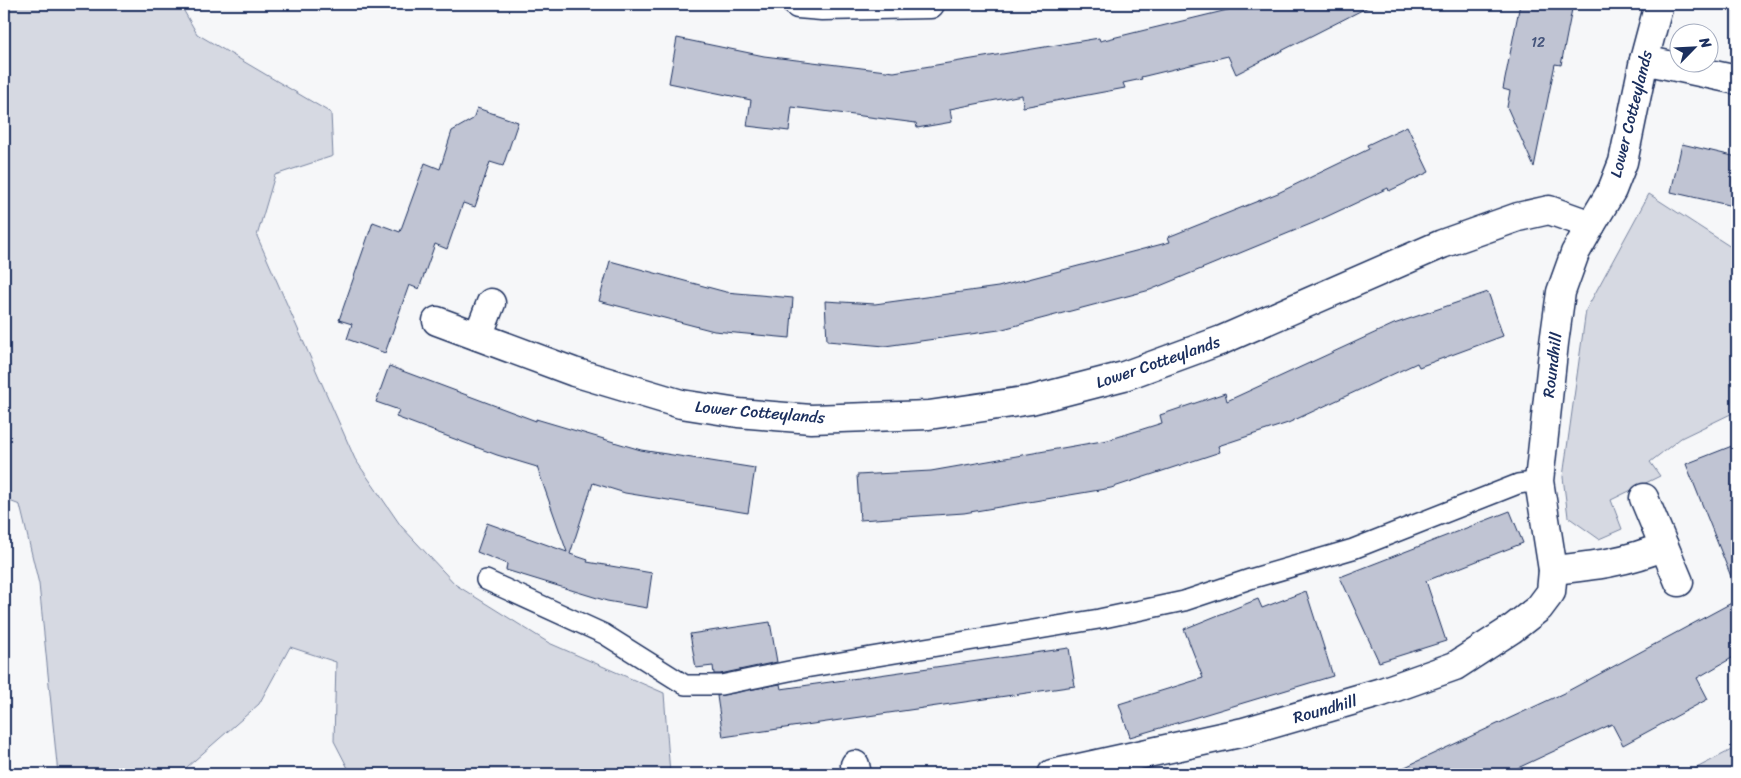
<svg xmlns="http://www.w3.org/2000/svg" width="1741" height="778" viewBox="0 0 1741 778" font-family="Sriracha,sans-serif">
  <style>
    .green { fill: #d6d9e2; stroke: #7884a0 }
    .building { fill: #c0c4d3; stroke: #1b2f5e }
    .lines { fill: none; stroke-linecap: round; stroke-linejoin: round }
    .lane-casing { stroke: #1b2f5e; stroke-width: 22 }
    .street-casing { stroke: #1b2f5e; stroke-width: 31 }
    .lane { stroke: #fff; stroke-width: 19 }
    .street { stroke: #fff; stroke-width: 28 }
    .labels { text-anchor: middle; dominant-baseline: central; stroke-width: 5; stroke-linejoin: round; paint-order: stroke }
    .number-label { font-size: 14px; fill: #44547b }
    .street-label { font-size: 16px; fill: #1b2f5e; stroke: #fff }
  </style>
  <rect width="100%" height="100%" fill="#f6f7f9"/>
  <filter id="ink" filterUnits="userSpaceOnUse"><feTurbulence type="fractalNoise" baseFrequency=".02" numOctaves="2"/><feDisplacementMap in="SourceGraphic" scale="10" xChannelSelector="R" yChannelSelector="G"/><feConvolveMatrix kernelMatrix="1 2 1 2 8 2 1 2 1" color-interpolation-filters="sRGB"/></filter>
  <g filter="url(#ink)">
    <g class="green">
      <path d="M4 4H180L197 34 331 113 333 156 275 175 257 236 355 459 401 526 456 585 549 643 664 693 670 774H351L334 741 336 662 290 647 259 704 179 774H58L39 584 20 505 4 499Z"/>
      <path d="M1649 194 1737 251V411L1681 438 1650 462 1660 476 1611 500 1622 529 1599 539 1568 517 1563 477 1586 310Z"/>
      <path d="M1737 747V774H1685Z"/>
    </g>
    <g class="building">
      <path d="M1252 4H1374L1236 74 1228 56 1141 77 1142 79 1123 83 1125 88 1023 107 1022 95 950 109 952 122 917 128 916 123 792 107 789 131 747 126 751 100 669 83 677 38 764 56 894 72 1099 38 1100 41Z"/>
      <path d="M1520 4H1573L1561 65 1555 64 1534 167 1507 107 1510 91 1503 89Z"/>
      <path d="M477 108 518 122 503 166 490 162 475 207 463 203 447 249 435 244 419 289 409 285 385 353 347 339 352 324 339 320 373 222 400 232 425 163 440 169 452 131 473 119Z"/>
      <path d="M1407 126 1429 172 1389 191 1388 188 1313 223 1150 290 999 330 885 346 827 341 825 301 875 304 998 287 1170 242 1168 237 1278 193 1369 149 1367 145Z"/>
      <path d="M1682 144 1737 157V207L1671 192Z"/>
      <path d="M610 261 726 292 793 298 790 338 714 331 599 301Z"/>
      <path d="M1488 292 1503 336 1419 367 1417 363 1288 423 1218 446 1220 452 1111 488 964 513 860 520 857 475 931 471 1108 440 1162 423 1160 415 1225 393 1227 401 1394 324Z"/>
      <path d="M389 366 536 421V419L641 450 755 468 748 513 625 493 593 483 570 554 588 560 587 562 652 573 647 608 607 601 506 570 507 564 477 552 487 523 567 552 537 467 497 455 396 417 399 410 376 402Z"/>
      <path d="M1737 444V589H1736L1686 464Z"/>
      <path d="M1510 511 1523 543 1426 581 1446 641 1379 662 1340 577Z"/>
      <path d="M1306 591 1333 676 1130 737 1119 704 1203 678 1184 629 1258 599 1262 608Z"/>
      <path d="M1737 600V655L1697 678 1708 699 1623 745 1612 724 1505 774H1390L1566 692Z"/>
      <path d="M770 622 777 662 720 674H714L713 666 696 668 690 634Z"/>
      <path d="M1069 648 1075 686 723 737 717 696 780 684 781 689Z"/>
    </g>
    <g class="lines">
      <defs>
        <path id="lane" d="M486 580 604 634 685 685H721L799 669 1099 619 1184 601 1250 579 1353 549 1518 484 1539 481"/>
        <g id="street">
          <path d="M798 4 822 6 930 4"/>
          <path d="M1644 60 1737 80"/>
          <path d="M437 321 574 372 681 404 738 413 811 419 929 415 1031 400 1124 376 1222 340 1442 244 1518 217 1549 210 1591 225 1612 190 1623 162 1644 60 1659 4"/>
          <path d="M478 336 491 303"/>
          <path d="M1644 498 1679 582"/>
          <path d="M1553 570C1592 566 1628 562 1664 546"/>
          <path d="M855 765 857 774"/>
          <path d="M1052 774 1244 732 1382 692 1455 666 1512 629 1539 608 1551 592 1553 570 1539 481 1554 343 1561 292 1575 253 1591 225"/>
        </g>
      </defs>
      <use href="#lane" class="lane-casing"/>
      <use href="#street" class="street-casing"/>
      <use href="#lane" class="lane"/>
      <use href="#street" class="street"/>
    </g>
  </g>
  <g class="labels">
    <g class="number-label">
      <text x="1538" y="42">12</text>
    </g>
    <g class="street-label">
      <text transform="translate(1631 114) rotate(-76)">Lower Cotteylands</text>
      <text transform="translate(1158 362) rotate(-19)">Lower Cotteylands</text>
      <text transform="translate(1552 365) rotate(-83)">Roundhill</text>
      <text transform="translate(760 412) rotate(5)">Lower Cotteylands</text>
      <text transform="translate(1325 709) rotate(-16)">Roundhill</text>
    </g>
  </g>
  <rect width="1741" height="778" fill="none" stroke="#fff" stroke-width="20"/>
  <rect x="10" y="10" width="1721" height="758" fill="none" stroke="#1b2f5e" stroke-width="2" filter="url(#ink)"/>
  <g transform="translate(1694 48) rotate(66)"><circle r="24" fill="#ffffff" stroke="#a4acbf"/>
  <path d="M0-4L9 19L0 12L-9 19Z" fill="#1b2f5e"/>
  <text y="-8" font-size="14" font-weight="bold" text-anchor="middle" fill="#1b2f5e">N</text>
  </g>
</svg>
